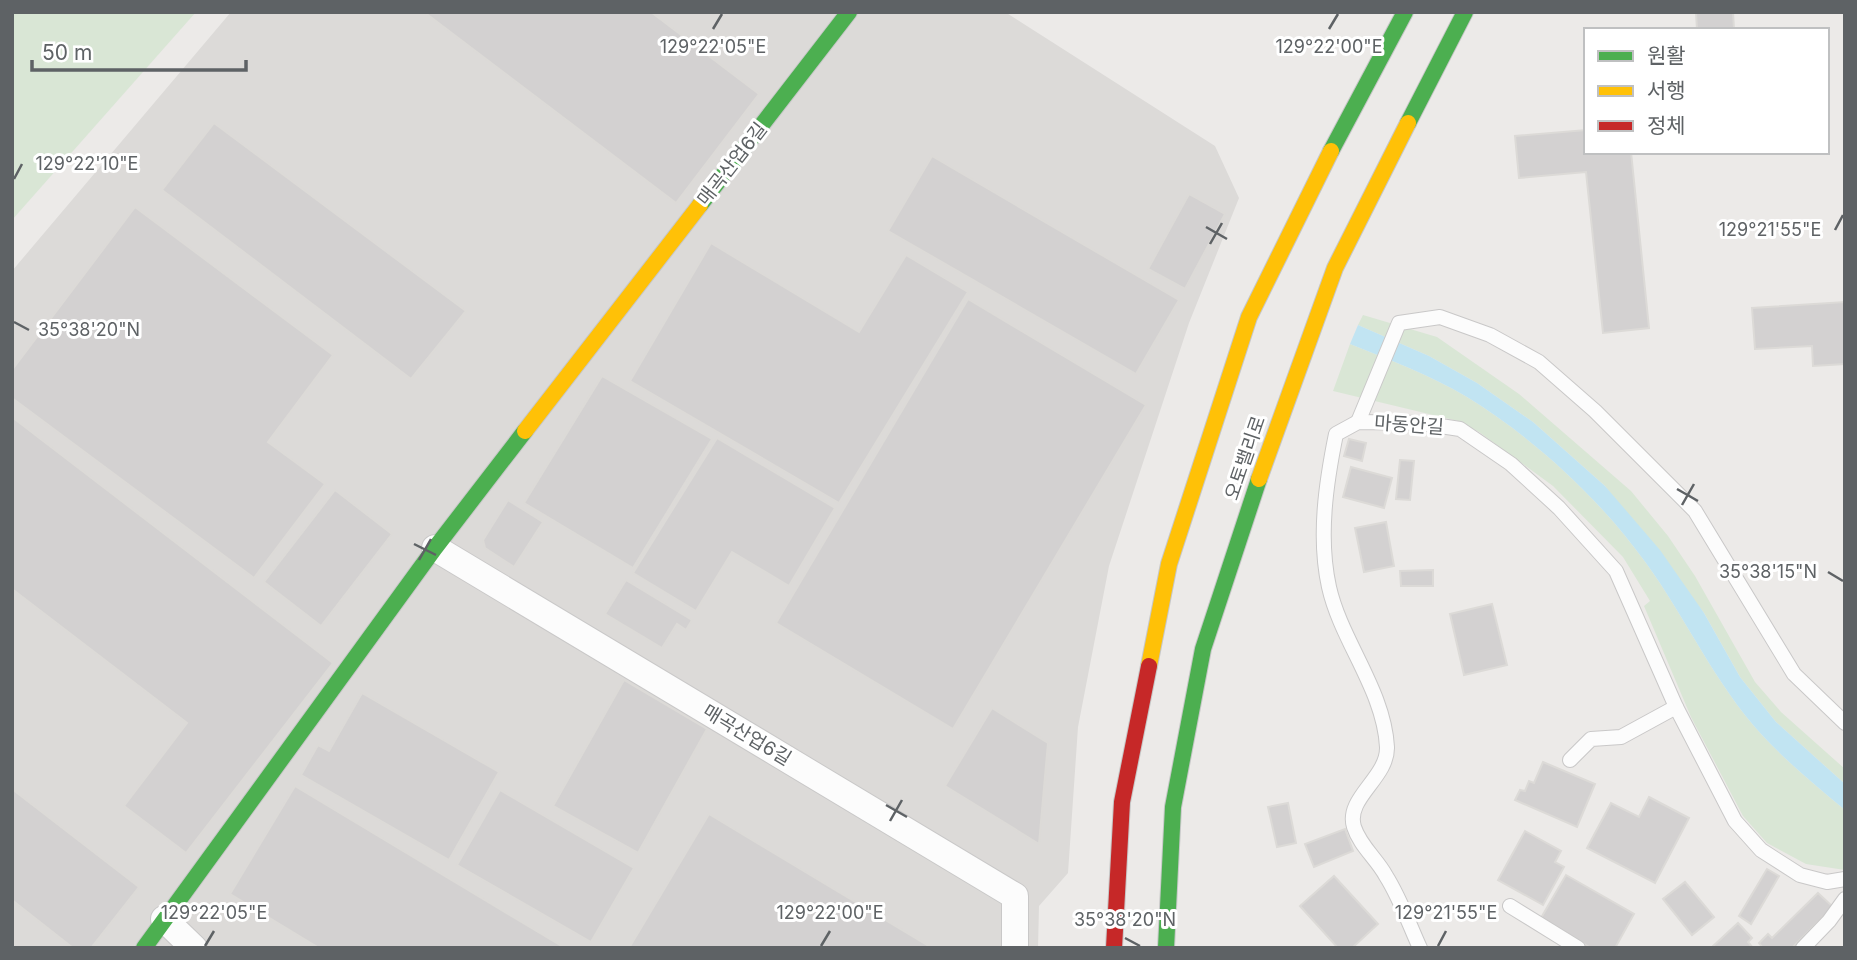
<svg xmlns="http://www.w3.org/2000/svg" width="1857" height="960" viewBox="0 0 1857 960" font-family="Inter,'Noto Sans KR',sans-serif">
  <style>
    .industrial { fill: #dcdad8 }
    .green { fill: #d9e6d5 }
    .water { fill: #c1e4f2 }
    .building { fill: #d3d1d1; stroke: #dcdad7; stroke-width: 2 }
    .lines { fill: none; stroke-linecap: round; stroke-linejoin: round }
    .lane-casing { stroke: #c9c8c8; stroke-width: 16 }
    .street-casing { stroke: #c9c8c8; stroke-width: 28 }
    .fast-casing { stroke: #c6c7c7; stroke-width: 18 }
    .slow-casing { stroke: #c6c7c7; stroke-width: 18 }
    .jam-casing { stroke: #c6c7c7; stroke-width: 18 }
    .lane { stroke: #fcfcfc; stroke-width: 14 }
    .street { stroke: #fcfcfc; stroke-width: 26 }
    .fast { stroke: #4caf50; stroke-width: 16 }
    .slow { stroke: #ffc107; stroke-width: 16 }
    .jam { stroke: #c62828; stroke-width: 16 }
    .ticks { fill: none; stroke: #5e6265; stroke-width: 2.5 }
    .labels { text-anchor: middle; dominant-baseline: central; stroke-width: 6; stroke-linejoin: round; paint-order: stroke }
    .street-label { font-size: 19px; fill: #5e6265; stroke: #fff }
    .ticks-label { font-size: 18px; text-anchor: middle; fill: #5e6265; stroke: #fff; stroke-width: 6; stroke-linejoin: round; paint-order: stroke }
  </style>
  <rect width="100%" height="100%" fill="#eceae8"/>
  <path class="industrial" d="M231 12H1005L1215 146 1239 198 1189 323 1109 566 1078 727 1068 873 1039 906 1038 948H12V271Z"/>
  <g class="green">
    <path d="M12 12H196L12 220Z"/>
    <path d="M1363 315 1437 337 1519 394 1631 491 1668 536 1695 576 1755 682 1781 712 1845 769V784L1776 722 1740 677 1704 613 1605 486 1533 422 1477 383 1429 356 1358 325Z"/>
    <path d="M1350 344C1390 360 1430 375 1467 397 1535 439 1599 498 1646 563 1686 618 1715 684 1762 735 1787 762 1816 786 1845 810V870L1806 864 1767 843 1743 816 1691 717 1644 606 1650 601 1623 557 1553 486 1479 432 1458 421 1333 391Z"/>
  </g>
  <path class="water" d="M1358 325 1429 356 1477 383 1533 422 1605 486 1660 550 1704 613 1740 677 1776 722 1845 784V810C1816 786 1787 762 1762 735 1715 684 1686 618 1646 563 1599 498 1535 439 1467 397 1430 375 1390 360 1350 344Z"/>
  <g class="building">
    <path d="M424 12H651L759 94 676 203Z"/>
    <path d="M1696 12H1733L1734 30H1697Z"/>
    <path d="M214 123 466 311 411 379 162 190Z"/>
    <path d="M1586 130V152H1631L1649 328 1603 333 1586 172 1519 178 1515 136Z"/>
    <path d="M932 156 1179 300 1136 374 888 231Z"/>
    <path d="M1189 194 1225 214 1185 289 1148 269Z"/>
    <path d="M135 207 333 355 268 442 325 484 254 578 12 398V370Z"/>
    <path d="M711 243 859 332 906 255 968 292 839 503 630 381Z"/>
    <path d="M968 299 1146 405 953 729 776 623Z"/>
    <path d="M1845 302V364L1813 366 1812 346 1755 349 1752 308Z"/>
    <path d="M602 376 712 439 633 568 524 503Z"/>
    <path d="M12 417 333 663 186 853 124 806 187 723 12 589Z"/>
    <path d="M717 438 835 508 789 586 732 552 696 611 633 573Z"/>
    <path d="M1349 439 1366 443 1362 461 1344 456Z"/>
    <path d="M1400 460 1414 461 1410 500 1396 499Z"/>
    <path d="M1351 467 1392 478 1384 508 1343 497Z"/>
    <path d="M335 490 392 534 321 626 264 582Z"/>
    <path d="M508 500 543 522 514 567 485 548 483 540Z"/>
    <path d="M1386 522 1394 566 1364 572 1355 528Z"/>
    <path d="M1433 570V586H1401L1400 571Z"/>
    <path d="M626 580 692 620 686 630 677 624 662 648 605 614Z"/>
    <path d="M1492 604 1507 665 1464 675 1450 614Z"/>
    <path d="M624 680 707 729 638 853 553 806Z"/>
    <path d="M362 693 499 772 449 860 301 775 318 745 329 751Z"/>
    <path d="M992 708 1048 743 1039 844 945 786Z"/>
    <path d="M1543 762 1595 784 1577 827 1515 800 1520 790 1525 791 1529 781 1534 783Z"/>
    <path d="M295 786 565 948H319L230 894Z"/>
    <path d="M12 789 139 887 91 948H73L12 900Z"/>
    <path d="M500 790 634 868 591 942 457 865Z"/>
    <path d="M1649 797 1689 818 1655 883 1587 848 1611 803 1639 817Z"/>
    <path d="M1288 803 1296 843 1277 847 1268 807Z"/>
    <path d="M709 814 932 948H629Z"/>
    <path d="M1345 829 1353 851 1314 867 1305 844Z"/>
    <path d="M1525 831 1561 851 1555 862 1564 867 1543 905 1498 880Z"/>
    <path d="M1767 869 1779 876 1751 924 1739 916Z"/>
    <path d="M1566 875 1634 914 1615 948H1591L1541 918Z"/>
    <path d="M1334 876 1378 924 1352 948H1338L1300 906Z"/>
    <path d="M1685 882 1714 917 1692 935 1663 899Z"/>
    <path d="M1818 893 1833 907 1792 948H1763L1759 943 1768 934 1772 938Z"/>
    <path d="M1738 923 1752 938 1748 942 1753 948H1711Z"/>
  </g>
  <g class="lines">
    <defs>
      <g id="lane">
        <path d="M1358 422 1399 323 1440 317 1490 335 1539 362 1595 411 1695 511 1794 674 1845 723"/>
        <path d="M1570 760 1591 739 1621 737 1676 707"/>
        <path d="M1510 906 1578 948"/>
        <path d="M1420 948C1409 924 1400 898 1386 876 1377 859 1360 846 1354 827 1345 798 1388 778 1387 747 1384 690 1341 641 1329 587 1318 537 1326 483 1336 434L1358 422 1421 423 1460 429 1511 464 1559 508 1616 571 1676 707 1735 821 1761 850 1800 875 1827 882 1845 879"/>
        <path d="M1803 948 1829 921 1845 899"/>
      </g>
      <g id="street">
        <path d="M435 548 1015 896V948"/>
        <path d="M164 919 194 948"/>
      </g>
      <g id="fast">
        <path d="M1408 123 1465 12"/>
        <path d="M1331 151 1405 12"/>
        <path d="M700 205 849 12"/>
        <path d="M144 948 435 548 525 431"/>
        <path d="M1166 948 1173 807 1203 649 1259 479"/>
      </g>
      <g id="slow">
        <path d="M525 431 700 205"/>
        <path d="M1259 479 1335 268 1408 123"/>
        <path d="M1149 666 1169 564 1249 317 1331 151"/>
      </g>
      <path id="jam" d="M1114 948 1122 802 1149 666"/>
    </defs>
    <use href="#lane" class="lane-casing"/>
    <use href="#street" class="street-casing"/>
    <use href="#fast" class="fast-casing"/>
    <use href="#slow" class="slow-casing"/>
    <use href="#jam" class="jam-casing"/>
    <use href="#lane" class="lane"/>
    <use href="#street" class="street"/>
    <use href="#fast" class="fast"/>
    <use href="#slow" class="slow"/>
    <use href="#jam" class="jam"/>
  </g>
  <path class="ticks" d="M713 29 722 14M1329 29 1338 14M14 179 22 164M1206 227 1227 239M1835 230 1843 215M1210 244 1222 223M14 322 29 330M1677 489 1698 501M1682 505 1694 484M414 544 436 555M419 560 431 539M1828 572 1843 581M886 805 907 817M890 821 902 800M1125 938 1140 946M205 946 214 931M821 946 830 931M1438 946 1446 931"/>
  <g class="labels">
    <g class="street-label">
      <text transform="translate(732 164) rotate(-52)">매곡산업6길</text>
      <text transform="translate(1409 425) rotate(4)">마동안길</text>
      <text transform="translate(1245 458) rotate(-71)">오토밸리로</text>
      <text transform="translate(747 735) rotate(31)">매곡산업6길</text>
    </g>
  </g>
  <g class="ticks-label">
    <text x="713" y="53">129°22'05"E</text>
    <text x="1329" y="53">129°22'00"E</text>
    <text x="87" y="170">129°22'10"E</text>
    <text x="1770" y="236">129°21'55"E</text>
    <text x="89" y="336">35°38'20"N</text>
    <text x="1768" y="578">35°38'15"N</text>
    <text x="214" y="919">129°22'05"E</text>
    <text x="830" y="919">129°22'00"E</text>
    <text x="1446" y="919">129°21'55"E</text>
    <text x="1125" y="926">35°38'20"N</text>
  </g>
  <rect width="1857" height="960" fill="none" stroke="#5e6265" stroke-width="28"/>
  <rect x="1584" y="28" width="245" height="126" fill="#ffffff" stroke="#bfc0c1" stroke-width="2"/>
  <rect x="1598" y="51" width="35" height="10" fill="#4caf50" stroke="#bfc0c1" stroke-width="2"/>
  <text x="1647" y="63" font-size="21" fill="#5e6265">원활</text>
  <rect x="1598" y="86" width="35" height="10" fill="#ffc107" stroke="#bfc0c1" stroke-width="2"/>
  <text x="1647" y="98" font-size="21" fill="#5e6265">서행</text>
  <rect x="1598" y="121" width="35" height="10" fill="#c62828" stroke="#bfc0c1" stroke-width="2"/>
  <text x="1647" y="133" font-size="21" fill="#5e6265">정체</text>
  <path d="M32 60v10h214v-10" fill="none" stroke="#5e6265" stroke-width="3.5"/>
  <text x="42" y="60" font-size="21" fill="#5e6265" stroke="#ffffff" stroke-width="5" paint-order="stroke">50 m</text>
</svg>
